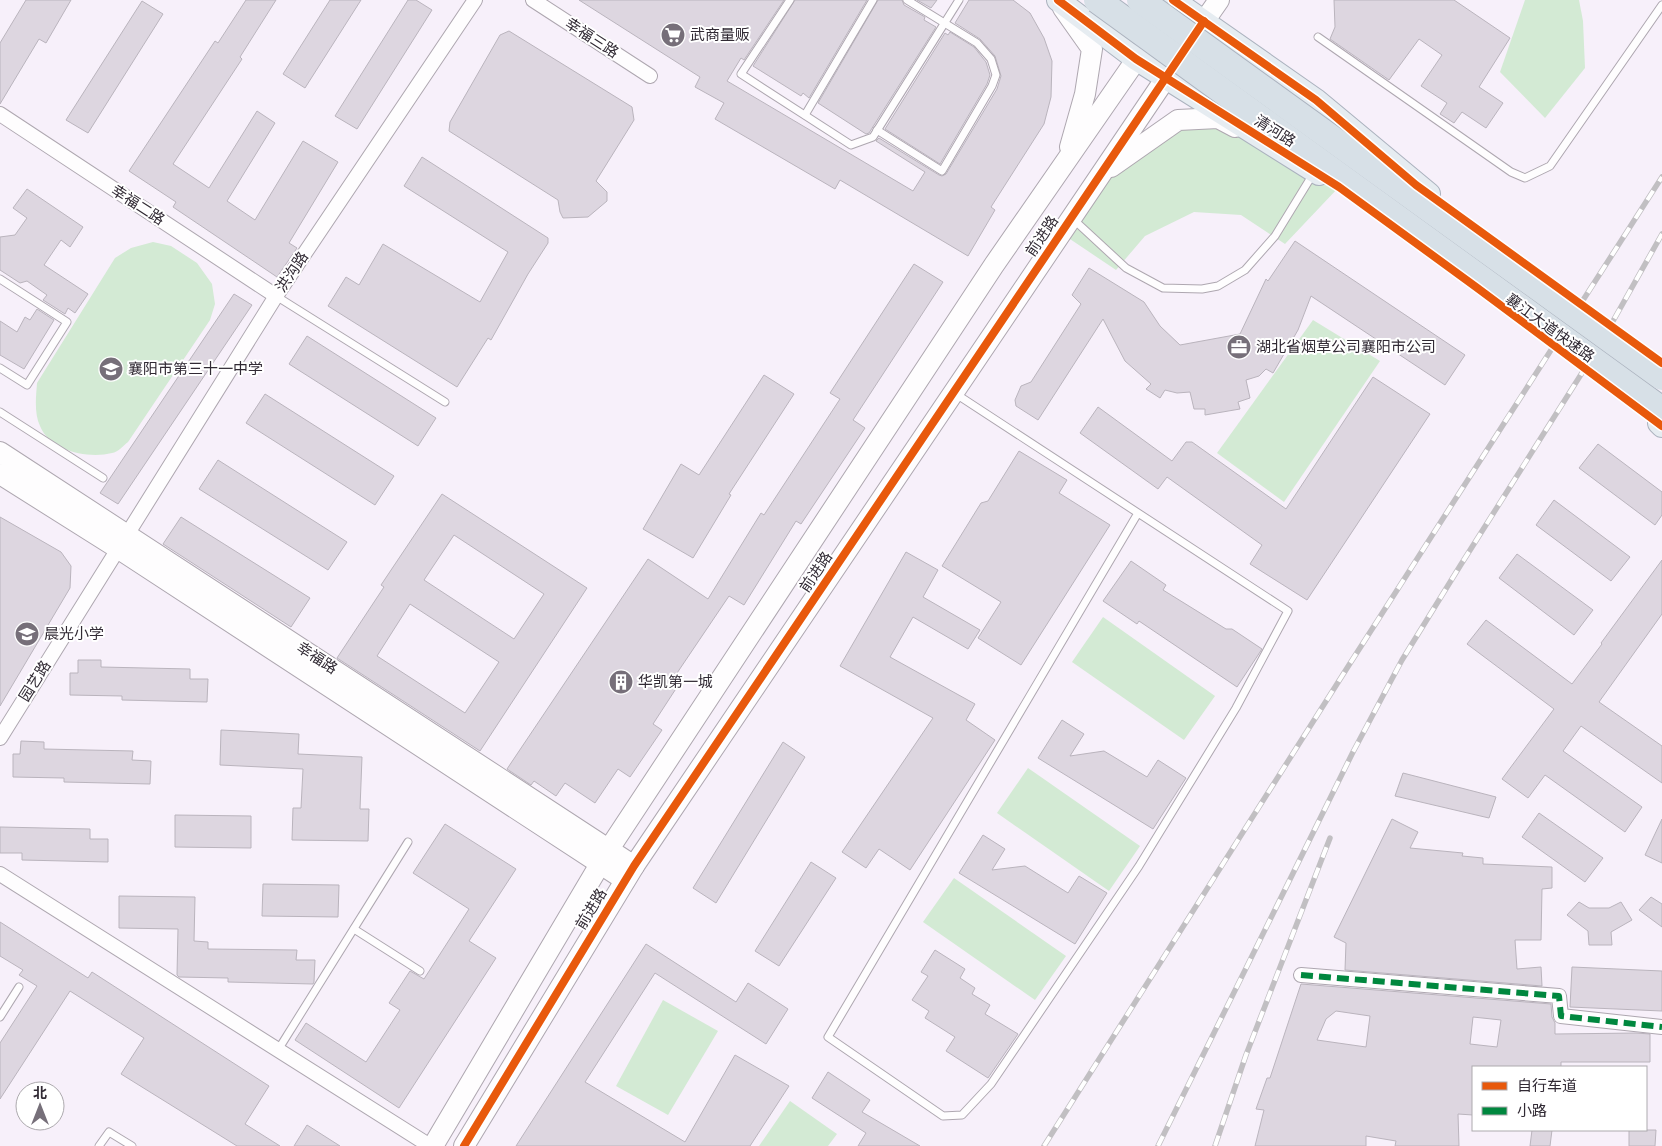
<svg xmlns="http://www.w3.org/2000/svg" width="1662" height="1146" viewBox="0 0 1662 1146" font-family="Jost,'Noto Sans SC',sans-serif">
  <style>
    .green { fill: #d3ead4 }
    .building { fill: #ddd6e0; stroke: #bab4bd; fill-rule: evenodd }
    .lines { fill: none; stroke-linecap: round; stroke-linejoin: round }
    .lane-casing { stroke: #aea7b0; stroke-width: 9 }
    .street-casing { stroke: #aea7b0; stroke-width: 16 }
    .secondary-casing { stroke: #aea7b0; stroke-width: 22 }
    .primary-casing { stroke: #abb2be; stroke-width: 24 }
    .lane { stroke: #fefdfe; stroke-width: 7 }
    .street { stroke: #fefdfe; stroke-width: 14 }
    .secondary { stroke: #fefdfe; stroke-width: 20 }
    .primary { stroke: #e6ecf1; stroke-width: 22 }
    .rail-casing { stroke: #c1bfc2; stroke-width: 5.5 }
    .rail { stroke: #fff; stroke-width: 4; stroke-dasharray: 11; stroke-linecap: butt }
    .highway-bridge-casing { stroke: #abb2be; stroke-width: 28; stroke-linecap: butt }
    .highway-bridge { stroke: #d7e0e7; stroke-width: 26 }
    .quiet { stroke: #00873e; stroke-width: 6; stroke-dasharray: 12 6; stroke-linecap: butt }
    .cycleway-casing { stroke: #fff; stroke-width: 11 }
    .cycleway { stroke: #e8590c; stroke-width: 8 }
    .labels { text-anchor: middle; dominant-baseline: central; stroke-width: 4; stroke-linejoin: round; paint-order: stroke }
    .poi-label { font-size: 15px; fill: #312a34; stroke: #fff; text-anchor: start }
    .street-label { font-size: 15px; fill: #312a34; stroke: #fff }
  </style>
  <rect width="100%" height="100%" fill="#f7f0fa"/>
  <g class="green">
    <path d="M1525 0H1579L1583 21 1585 68 1545 118 1500 72Z"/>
    <path d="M1218 118 1339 187 1285 244 1241 215 1194 212 1145 236 1116 270 1061 233 1101 174 1178 120Z"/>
    <path d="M153 242 171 246 197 263 212 284 215 304 210 320 128 442C123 446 118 452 112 453 88 459 50 451 40 426 34 413 36 397 37 383L115 258 131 248Z"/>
    <path d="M1313 320 1380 361 1284 502 1217 453Z"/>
    <path d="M1103 617 1215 696 1184 740 1072 662Z"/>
    <path d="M1028 768 1140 846 1109 891 997 813Z"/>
    <path d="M954 878 1066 956 1035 1000 923 922Z"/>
    <path d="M663 1000 718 1031 668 1115 616 1086Z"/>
    <path d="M790 1101 837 1134 828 1146H759Z"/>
  </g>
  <g class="building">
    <path d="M26 0H71L46 43 39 39 0 104V43Z"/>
    <path d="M246 0H276L240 57 242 59 173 164 209 188 257 111 275 123 227 201 255 220 303 141 338 162 289 243 297 248 277 277 173 207 176 202 129 171 215 41 218 43Z"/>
    <path d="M330 0H361L305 88 283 74Z"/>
    <path d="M408 0H416L432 10 357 129 335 116Z"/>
    <path d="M579 0H784L744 60 741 58 727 81 913 191 925 172 876 141 879 138 939 175 942 176 946 174 997 89 1001 76 995 56 980 39 955 23 969 0H1013L1030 13 1044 38 1052 61 1051 97 1044 124 991 207 995 210 968 256 840 180 835 189 715 119 724 103 695 87 700 77Z"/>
    <path d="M795 0H867L809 98 803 93 801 96 753 66Z"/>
    <path d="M878 0H902L904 5 925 17 924 20 936 27 869 133 866 134 818 103Z"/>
    <path d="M917 0H937L931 8Z"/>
    <path d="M1334 0H1454L1510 38 1479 87 1503 103 1486 128 1462 112 1454 123 1440 114 1447 103 1421 86 1442 55 1419 39 1389 80 1330 39 1335 27Z"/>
    <path d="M142 1 163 14 88 133 66 120Z"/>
    <path d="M509 31 632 107 634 120 596 181 607 192V201L588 217 563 218 560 212 558 200 449 131 450 122 500 35Z"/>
    <path d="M950 32 974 47 986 62 990 75 987 84 940 164 885 129 945 33 948 35Z"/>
    <path d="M422 157 548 238V243L528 274 491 340 488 338 457 387 328 306 346 277 359 285 383 244 480 302 508 252 404 186Z"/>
    <path d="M27 189 83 227 70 247 61 240 44 265 88 294 75 313 68 308 65 314 43 300 47 295 27 281 20 283 0 270V237L15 235 27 218 13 208Z"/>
    <path d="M1295 241 1465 355 1445 385 1311 296 1298 330 1273 373 1266 369 1259 376 1246 380 1250 398 1238 402 1240 409 1205 415V409H1194L1190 392 1177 393 1165 390 1160 398 1146 389 1151 384 1125 361 1103 319 1038 420 1016 406 1015 400 1021 386 1031 382 1081 304 1072 295 1089 268 1144 302 1160 326 1180 345 1240 334 1266 279 1268 281Z"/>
    <path d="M914 264 943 282 853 420 865 428 801 524 796 521 744 605 729 596 673 679 679 684 653 724 662 730 630 777 618 769 595 803 565 783 556 796 534 781 531 785 507 769 648 559 708 599 761 513 764 515 840 399 830 393Z"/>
    <path d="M234 294 252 305 118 504 100 493Z"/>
    <path d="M37 309 54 320 24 369 0 355V321L17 332 25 317 30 320Z"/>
    <path d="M307 336 436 418 418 446 289 364Z"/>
    <path d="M764 375 794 394 729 494 731 495 693 558 643 529 681 464 699 475Z"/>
    <path d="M1373 377 1430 414 1307 600 1250 564 1262 545 1167 477 1158 489 1080 433 1098 407 1172 461 1186 442H1192L1286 509Z"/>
    <path d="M265 394 394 476 375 505 246 423Z"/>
    <path d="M1598 444 1662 492V515L1655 525 1579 468Z"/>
    <path d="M1019 451 1067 480 1059 493 1110 525 1021 665 978 638 1001 602 942 566 981 503 988 501Z"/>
    <path d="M218 460 347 542 328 570 199 489Z"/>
    <path d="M442 494 587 588 480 751 337 658 384 587 381 585ZM454 535 544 594 514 639 424 580ZM410 604 499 662 465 713 377 656Z"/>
    <path d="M1554 500 1630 557 1611 581 1536 525Z"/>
    <path d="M0 517 61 552 71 566 70 588 0 706Z"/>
    <path d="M181 517 310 598 291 627 163 544Z"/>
    <path d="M906 552 938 570 923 597 980 630 968 649 913 617 890 657 975 704 966 720 995 740 910 870 879 849 866 868 842 852 933 718 840 666Z"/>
    <path d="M1517 554 1593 610 1574 635 1499 578Z"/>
    <path d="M1662 560V614L1599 702 1662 746V783L1581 726 1563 751 1642 807 1625 832 1545 775 1528 798 1502 779 1554 709 1467 644 1486 620 1572 684 1602 644 1601 643Z"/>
    <path d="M1131 561 1166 585 1163 590 1226 629H1232L1262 649 1237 687 1139 621 1137 624 1103 601Z"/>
    <path d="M78 660H101V667L190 669V679H208L207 702 122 700V696L70 695V673H78Z"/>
    <path d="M1062 720 1084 734 1070 756 1104 751 1147 777 1158 760 1186 778 1153 829 1038 758Z"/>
    <path d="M221 730 299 734 298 754 362 757 360 809H369L368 841 292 840 293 808H301L303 769 220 765Z"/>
    <path d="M21 741 44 742V749L133 751 132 760 151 761 150 784 64 782V778L13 777V754H20Z"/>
    <path d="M783 742 805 757 716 903 693 888Z"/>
    <path d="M1403 773 1496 797 1489 818 1395 796Z"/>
    <path d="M1539 813 1603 858 1585 882 1522 837Z"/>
    <path d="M175 815 251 816V848L175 847Z"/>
    <path d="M1392 819 1418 832 1410 848 1463 853 1462 856 1483 858V864L1552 867V888L1542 889 1541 940H1515L1517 969 1541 967 1542 986 1345 970 1346 943 1334 937Z"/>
    <path d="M1662 819V863L1645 855Z"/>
    <path d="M445 824 516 869 469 941 496 958 399 1108 295 1040 306 1023 366 1062 400 1010 389 1003 410 971 424 979 469 909 413 873Z"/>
    <path d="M0 827 90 829V839H108V862L22 860V853H0Z"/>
    <path d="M983 835 1005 849 992 870 1025 866 1068 893 1079 876 1107 893 1075 944 959 873Z"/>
    <path d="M811 862 836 878 779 966 755 951Z"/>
    <path d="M263 884 339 885 338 917 262 916Z"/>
    <path d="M119 896 195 897 194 941 208 942V949L297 950 296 960H315L314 982 313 984 228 982V978L179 977 177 975 178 929 119 928Z"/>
    <path d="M1651 897 1662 904V927L1639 910Z"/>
    <path d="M1579 902 1589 908H1609L1621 902 1632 920 1611 932 1612 945H1589L1588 931 1567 915Z"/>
    <path d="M0 922 88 978 92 972 269 1086 245 1124 280 1146H237L121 1074 144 1038 70 991 0 1099V1043L37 986 19 975 23 970 0 956Z"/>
    <path d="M646 944 736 1002 748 983 788 1009 766 1044 655 973 585 1082 685 1142 735 1055 789 1086 750 1146H516Z"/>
    <path d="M935 950 965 969 960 978 975 988 972 994 990 1005 985 1014 1018 1034 988 1078 946 1051 955 1037 925 1018 929 1011 912 1000 928 976 921 972Z"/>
    <path d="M1572 967 1662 971V1011L1570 1007Z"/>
    <path d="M1301 984 1551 1004 1552 1017 1555 1023V1034L1636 1033 1650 1034V1062H1561V1067H1473V1115L1458 1114 1459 1146H1395L1396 1141 1366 1136V1146H1255L1264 1110 1256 1109 1267 1078H1270ZM1336 1011 1370 1016 1366 1047 1317 1040 1326 1019ZM1473 1017 1501 1020 1497 1047 1470 1044Z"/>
    <path d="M828 1072 870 1100 862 1112 920 1146H858L866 1133 812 1098Z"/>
    <path d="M307 1125 340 1146H294Z"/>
    <path d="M1532 1130H1552L1550 1146H1530Z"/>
    <path d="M1629 1130H1656L1655 1146H1629Z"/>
  </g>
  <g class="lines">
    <defs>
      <g id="lane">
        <path d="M790 0 741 74 851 145 873 137 959 0"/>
        <path d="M1318 37 1511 172 1525 178 1550 166 1662 5"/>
        <path d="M805 115 873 0"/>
        <path d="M877 130 942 171 992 86 996 75 991 59 977 43 907 0"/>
        <path d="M1073 219 1126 268 1163 288 1202 289 1218 286 1245 270 1275 236 1313 174"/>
        <path d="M0 279 67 322 27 385 0 368"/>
        <path d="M276 296 445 402"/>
        <path d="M956 394 1288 611 1236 708 1139 866 991 1084 962 1115 943 1116 828 1037 1138 513"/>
        <path d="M0 412 103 478"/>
        <path d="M354 929 420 971"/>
        <path d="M0 1017 19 987"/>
        <path d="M278 1050 408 842"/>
        <path d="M99 1146 109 1132 132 1146"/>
      </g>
      <g id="street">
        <path d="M533 0 650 76"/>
        <path d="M0 114 276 296"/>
        <path d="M0 738 276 296 475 0"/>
        <path d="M0 874 430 1146"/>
        <path d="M1301 975 1559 996 1561 1016 1662 1027"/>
      </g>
      <g id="secondary">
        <path d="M1063 8 1092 49 1085 94 1070 147"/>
        <path d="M1196 33 1219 0"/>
        <path d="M1111 167 1178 120 1218 118 1235 127"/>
        <path d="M0 452 634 866"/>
        <path d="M0 474 119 549 625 880"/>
        <path d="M433 1146 609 849 994 265 1145 47"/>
        <path d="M464 1146 634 866 1174 66"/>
      </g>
      <g id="primary">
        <path d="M1058 0 1136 59 1319 174"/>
        <path d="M1173 0 1316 100 1429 194"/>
        <path d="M1659 423 1662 426"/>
      </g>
    </defs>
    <use href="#lane" class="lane-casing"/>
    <use href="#street" class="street-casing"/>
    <use href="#secondary" class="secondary-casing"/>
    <use href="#primary" class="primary-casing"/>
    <use href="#lane" class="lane"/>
    <use href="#street" class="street"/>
    <use href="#secondary" class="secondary"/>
    <use href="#primary" class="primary"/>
    <defs>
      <g id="rail">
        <path d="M1044 1146 1349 665 1662 177"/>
        <path d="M1158 1146 1353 752 1402 660 1460 566 1599 346 1662 234"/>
        <path d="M1215 1146 1246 1055 1330 838"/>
      </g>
    </defs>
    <use href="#rail" class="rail-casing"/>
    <use href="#rail" class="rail"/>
    <defs>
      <g id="highway-bridge">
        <path d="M1097 0 1662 410"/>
        <path d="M1140 0 1662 377"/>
      </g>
    </defs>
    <use href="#highway-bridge" class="highway-bridge-casing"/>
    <use href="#highway-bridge" class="highway-bridge"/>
    <path class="quiet" d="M1301 975 1559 996 1561 1016 1662 1027"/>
    <defs>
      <g id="cycleway">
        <path d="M1058 0 1136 59 1339 187 1476 287 1662 426"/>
        <path d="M1173 0 1316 100 1416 185 1662 363"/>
        <path d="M464 1146 634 866 1204 21"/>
      </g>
    </defs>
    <use href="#cycleway" class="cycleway-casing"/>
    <use href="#cycleway" class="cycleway"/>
  </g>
  <defs>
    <symbol id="supermarket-disc" viewBox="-11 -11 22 22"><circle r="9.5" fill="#766f79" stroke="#fff"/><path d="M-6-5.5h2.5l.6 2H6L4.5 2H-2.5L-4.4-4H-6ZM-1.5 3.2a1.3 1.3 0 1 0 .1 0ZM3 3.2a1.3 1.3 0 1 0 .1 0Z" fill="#fff"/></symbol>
    <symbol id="office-disc" viewBox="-11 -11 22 22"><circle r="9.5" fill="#766f79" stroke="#fff"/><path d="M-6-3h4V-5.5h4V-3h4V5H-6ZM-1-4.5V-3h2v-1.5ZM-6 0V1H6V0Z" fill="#fff"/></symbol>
    <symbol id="school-disc" viewBox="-11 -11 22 22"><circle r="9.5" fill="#766f79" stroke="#fff"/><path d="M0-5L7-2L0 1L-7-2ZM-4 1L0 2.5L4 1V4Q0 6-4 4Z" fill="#fff"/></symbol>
    <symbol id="building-disc" viewBox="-11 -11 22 22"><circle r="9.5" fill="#766f79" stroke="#fff"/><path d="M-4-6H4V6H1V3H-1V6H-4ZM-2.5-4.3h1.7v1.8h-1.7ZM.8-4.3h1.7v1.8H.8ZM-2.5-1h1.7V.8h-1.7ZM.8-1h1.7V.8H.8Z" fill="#fff"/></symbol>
  </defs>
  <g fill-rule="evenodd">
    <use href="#supermarket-disc" x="659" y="21" width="28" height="28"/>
    <use href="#office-disc" x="1225" y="333" width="28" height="28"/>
    <use href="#school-disc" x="97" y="355" width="28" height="28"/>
    <use href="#school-disc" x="13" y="620" width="28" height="28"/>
    <use href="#building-disc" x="607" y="668" width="28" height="28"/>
  </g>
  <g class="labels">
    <g class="poi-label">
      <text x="690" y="35">武商量贩</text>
      <text x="1256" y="347">湖北省烟草公司襄阳市公司</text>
      <text x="128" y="369">襄阳市第三十一中学</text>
      <text x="44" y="634">晨光小学</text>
      <text x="638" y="682">华凯第一城</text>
    </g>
    <g class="street-label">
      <text transform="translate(592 38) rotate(33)">幸福三路</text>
      <text transform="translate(1275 131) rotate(32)">清河路</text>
      <text transform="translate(138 205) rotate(33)">幸福二路</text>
      <text transform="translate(1042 236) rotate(-56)">前进路</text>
      <text transform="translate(292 272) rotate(-56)">洪沟路</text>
      <text transform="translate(1550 328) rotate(36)">襄江大道快速路</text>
      <text transform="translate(816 572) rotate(-56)">前进路</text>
      <text transform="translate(317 658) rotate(33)">幸福路</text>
      <text transform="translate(35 681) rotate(-58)">园艺路</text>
      <text transform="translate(591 909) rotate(-59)">前进路</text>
    </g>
  </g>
  <rect x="1472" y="1066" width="175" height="65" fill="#ffffff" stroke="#adaaae"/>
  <rect x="1482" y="1082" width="25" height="8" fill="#e8590c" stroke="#adaaae"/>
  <text x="1517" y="1091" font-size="15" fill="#312a34">自行车道</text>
  <rect x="1482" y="1107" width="25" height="8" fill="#00873e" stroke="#adaaae"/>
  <text x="1517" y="1116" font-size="15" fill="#312a34">小路</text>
  <g transform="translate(40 1106)"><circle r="24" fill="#ffffff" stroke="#adaaae"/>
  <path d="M0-4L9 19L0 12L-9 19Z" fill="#766f79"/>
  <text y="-8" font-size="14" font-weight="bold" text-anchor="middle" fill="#312a34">北</text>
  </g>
</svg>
